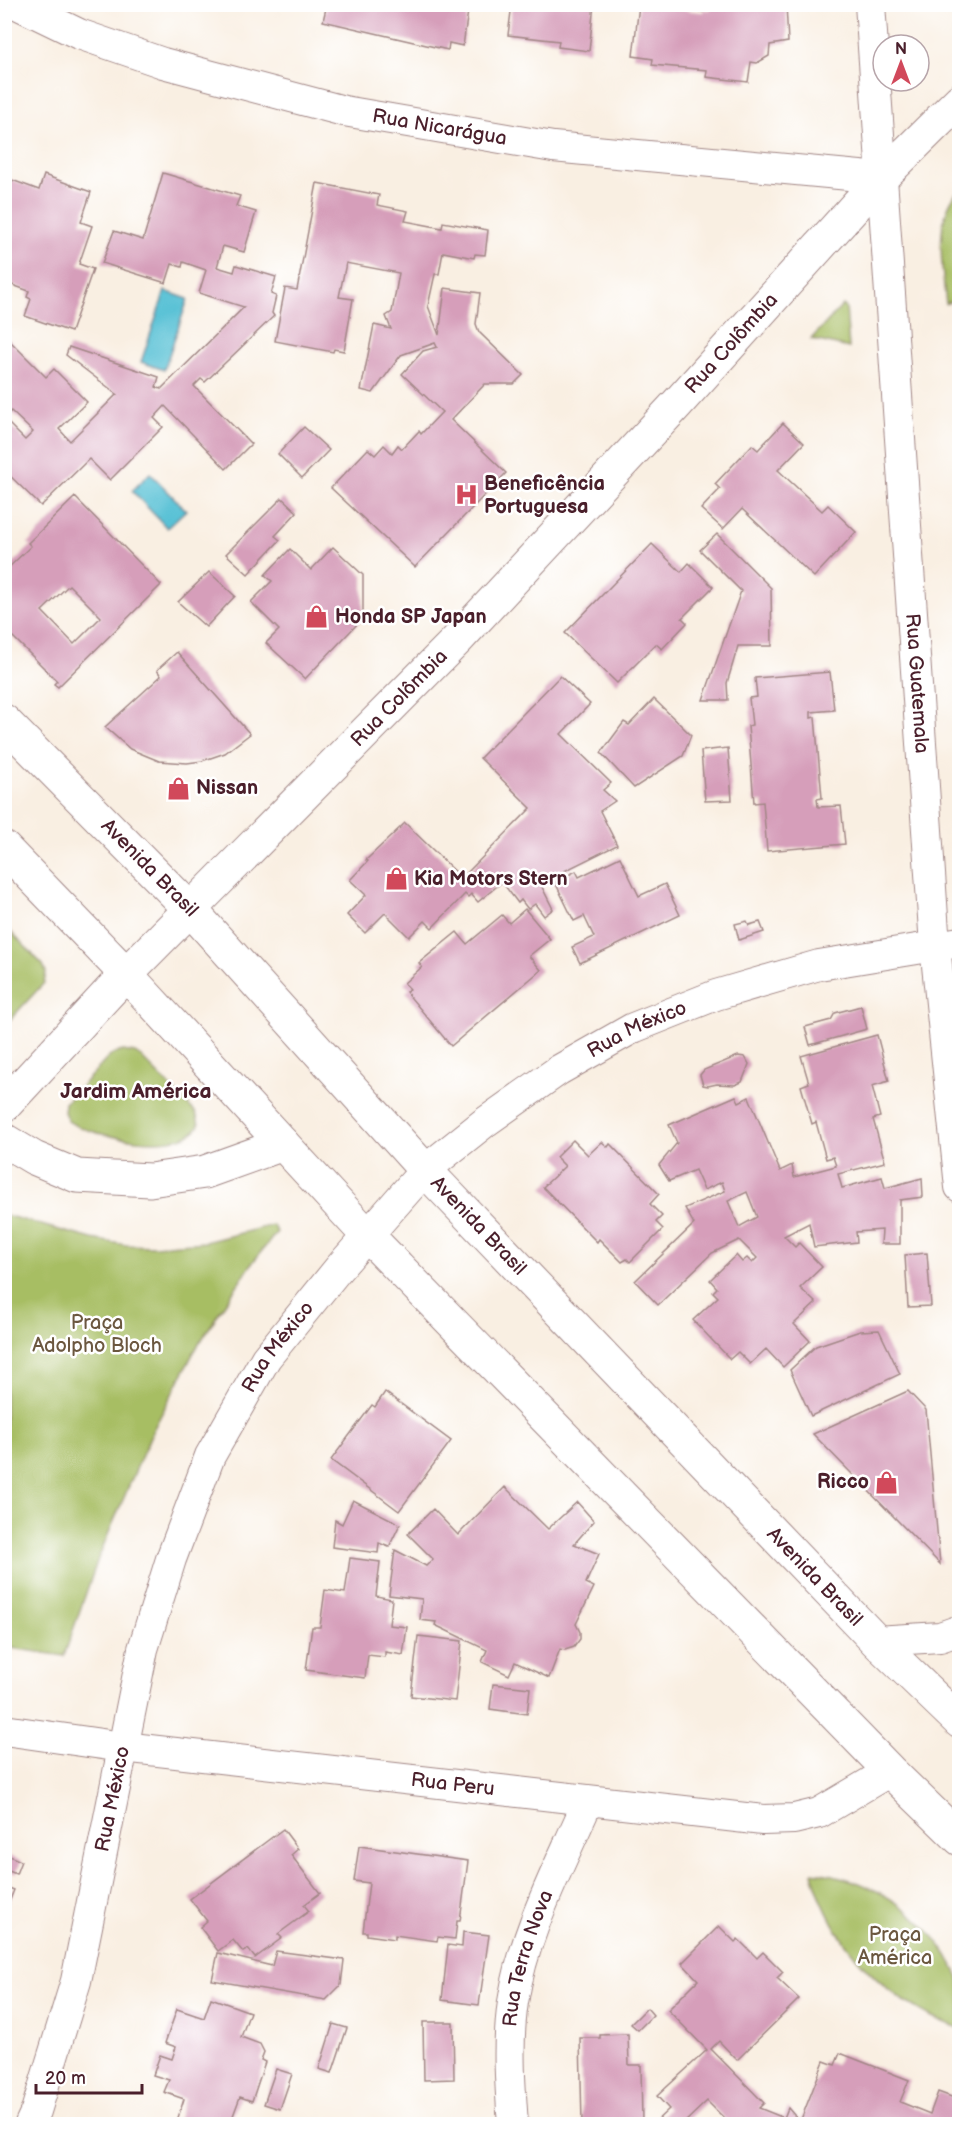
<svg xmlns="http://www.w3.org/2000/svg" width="964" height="2129" viewBox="0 0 964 2129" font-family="'Balsamiq Sans',sans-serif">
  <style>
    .green { fill: #a7be64; stroke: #786e48; stroke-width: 1.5 }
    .water { fill: #58c1d5; stroke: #517080; stroke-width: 1.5 }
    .building { fill: #d69eba; fill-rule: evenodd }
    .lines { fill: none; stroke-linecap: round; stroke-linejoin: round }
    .minor-casing { stroke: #a28786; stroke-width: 32 }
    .secondary-casing { stroke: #a28786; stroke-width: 35 }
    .primary-casing { stroke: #a28786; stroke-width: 35 }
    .minor { stroke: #fff; stroke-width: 30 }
    .secondary { stroke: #fff; stroke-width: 33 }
    .primary { stroke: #fff; stroke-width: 33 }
    .labels { text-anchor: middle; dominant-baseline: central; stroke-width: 5; stroke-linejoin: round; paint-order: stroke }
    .street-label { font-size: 20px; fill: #4a1f2b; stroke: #fff }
    .poi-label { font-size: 20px; font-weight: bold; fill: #4a1f2b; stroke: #fff; text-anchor: start }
    .park-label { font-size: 20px; fill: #6b573f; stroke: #fff }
    .neighbourhood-label { font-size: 21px; font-weight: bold; fill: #4a1f2b; stroke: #fff }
  </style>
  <rect width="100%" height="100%" fill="#fff"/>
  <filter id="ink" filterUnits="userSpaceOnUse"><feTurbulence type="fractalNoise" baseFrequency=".0167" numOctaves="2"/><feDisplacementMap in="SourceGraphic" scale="12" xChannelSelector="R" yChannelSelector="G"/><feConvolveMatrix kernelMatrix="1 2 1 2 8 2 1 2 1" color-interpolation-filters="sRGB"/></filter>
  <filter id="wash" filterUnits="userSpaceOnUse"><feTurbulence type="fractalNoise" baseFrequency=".008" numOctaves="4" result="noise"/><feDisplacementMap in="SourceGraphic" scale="24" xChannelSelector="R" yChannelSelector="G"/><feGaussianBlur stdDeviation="1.35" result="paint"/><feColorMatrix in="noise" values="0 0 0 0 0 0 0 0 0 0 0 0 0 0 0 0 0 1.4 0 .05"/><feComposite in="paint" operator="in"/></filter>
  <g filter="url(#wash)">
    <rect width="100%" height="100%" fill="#f9efe2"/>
    <g class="green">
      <path d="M959 190V298L946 304C942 269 933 218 959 190Z"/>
      <path d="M843 305 846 307 849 348 811 339Z"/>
      <path d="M4 925 43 965 46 972 44 983 5 1025Z"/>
      <path d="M123 1051 135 1053 141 1057 196 1113 199 1124C188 1155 90 1137 68 1121L64 1112 65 1103 107 1059 113 1054Z"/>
      <path d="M5 1215 92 1239 126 1245 154 1246 205 1242 273 1225 277 1232 253 1262 218 1314 194 1352 152 1432 99 1556 64 1656 5 1647Z"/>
      <path d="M812 1872C867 1877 919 1909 948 1957 951 1963 956 1970 959 1977 963 1992 960 2012 959 2028 887 2003 832 1946 812 1872Z"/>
    </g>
    <g class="water">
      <path d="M165 291 188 299 164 370 141 362Z"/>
      <path d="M150 473 186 510 167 528 132 491Z"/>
    </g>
    <g id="blocks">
      <g class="building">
        <path d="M327 4H469L463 46 449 43 448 50 323 21Z"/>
        <path d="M512 4H594L589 51 558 47 559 41 508 35Z"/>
        <path d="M710 4H786L788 42 770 45 769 56 757 63 751 62 748 82 706 77 707 70 652 65 653 59 633 56 639 5 703 12V9L710 10Z"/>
        <path d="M163 173 240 196 236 206 256 212 244 252 223 246 217 267 234 272 236 265 276 277 271 294 276 296 272 313 274 316 205 382 201 379 194 386 251 444 226 469 165 406 154 418 163 427 110 480 89 459 41 506 4 470V419L25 440 33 432 11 411 5 417V336L46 377 54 369 87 402 59 429 70 441 117 394 66 355 69 347 159 377 156 387 161 389 244 307 199 293 206 270 183 262 182 267 172 264 166 283 102 263 114 231 143 240Z"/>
        <path d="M44 175 91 192 81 222 92 226 79 264 93 269 71 332 25 316 31 299 27 297 29 291 4 282V177L39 190Z"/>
        <path d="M317 183 379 195 377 205 408 211 405 221 442 228 443 222 488 230 485 255 475 254 474 258 443 252 439 274H435L428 306 439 335 445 288 480 293 476 324 479 332 523 375 514 384H485L451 420 506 473 415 567 331 488 368 449 375 455 384 445 392 453 398 445 402 449 419 431 421 434 442 412 402 374 423 351 437 347 435 343 401 355 373 393 361 390 374 325 391 329 386 316 392 312 399 273 346 263 339 297 353 299 344 351 334 349 333 352 275 341 285 288 297 290Z"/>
        <path d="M783 423 804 443 778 470 822 511 828 505 856 532 814 577 742 509 723 529 701 509 720 489 715 484 752 445 758 450Z"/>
        <path d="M304 427 329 450 302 478 278 454Z"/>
        <path d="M75 497 161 585 58 687 54 684 57 681 4 628V572L31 546 28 543ZM69 585 101 617 74 644 42 611Z"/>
        <path d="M282 498 297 512 275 536 280 540 248 574 226 554Z"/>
        <path d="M717 534 771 588 772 646H738L727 683 728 700H703L741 591 700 550Z"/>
        <path d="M652 544 681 572 689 563 713 587 682 618 687 623 662 649 656 644 617 683 565 633Z"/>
        <path d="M333 547 363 575V618L305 679 266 643 279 630 251 602 272 581 265 575 290 549 311 570Z"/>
        <path d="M209 572 235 596 206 627 178 602Z"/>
        <path d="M177 652 250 734 225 753 202 761 187 763 159 761 130 749 105 727 161 676 157 670Z"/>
        <path d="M830 672 834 710 811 712V718L815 717 822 798 817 799 818 807 841 806 845 844 767 851 763 802 754 803 748 726 752 725 749 698 757 697 755 678Z"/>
        <path d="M560 676 590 704 561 734 611 783 603 790 615 801 600 811 617 845 540 883 553 909 544 916 535 904 528 909 521 900 518 903 502 882 478 902 471 894 468 897 465 894 432 928 425 921 409 937 385 913 365 933 347 915 366 895 350 880 368 861 366 860 405 823 462 878 531 808 480 758Z"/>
        <path d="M654 699 691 735 683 756 634 788 601 753 624 722 629 725Z"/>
        <path d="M728 748 732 800 705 801 701 751Z"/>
        <path d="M620 857 639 896 665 884 680 915 580 963 572 947 594 937 584 916 574 921 555 882 576 871 579 877Z"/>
        <path d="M525 909 550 939 529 956 541 970 451 1046 406 992 410 989 404 983 422 967 419 963 457 932 467 944 502 915 509 923Z"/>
        <path d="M747 921 749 925 760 922 764 932 739 940 735 924Z"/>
        <path d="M861 1006 867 1029 810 1045 805 1027 831 1020 835 1013Z"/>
        <path d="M877 1035 889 1081 872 1086 880 1117 873 1119 885 1162 838 1174 842 1188 882 1177 885 1188 922 1178 923 1197 900 1200V1244H881L882 1230 856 1232 857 1242 814 1247 809 1223 784 1236 795 1247 799 1243 822 1267 800 1288 816 1303 794 1324 810 1341 783 1367 766 1349 750 1364 738 1352 730 1359 693 1320 718 1297 713 1292 717 1288 710 1280 736 1255 742 1262 747 1258 752 1263 757 1258 739 1240 712 1253 658 1305 635 1281 694 1224 685 1208 725 1191 722 1182 704 1190 695 1170 669 1181 659 1165 677 1143 669 1125 736 1096 739 1102 749 1097 780 1171 792 1165 794 1177 836 1166 833 1157 826 1159 816 1122 812 1124 801 1086 809 1083 801 1056ZM747 1192 757 1217 739 1227 728 1201Z"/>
        <path d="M738 1056 745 1057 749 1064 742 1082 735 1085 717 1084 708 1086 703 1085 700 1075 704 1070Z"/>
        <path d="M573 1140 588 1155 602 1142 608 1147 610 1144 659 1194 650 1204 662 1216 656 1222 663 1229 630 1262 627 1259 622 1262 599 1239 597 1242 543 1187 565 1166 556 1157Z"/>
        <path d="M927 1253 931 1306 908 1307 905 1255Z"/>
        <path d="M879 1330 900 1374 811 1416 790 1370 816 1346 860 1331Z"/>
        <path d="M908 1391 926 1410 940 1564 813 1434Z"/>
        <path d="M385 1392 451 1441 399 1511 331 1460 372 1405 375 1407Z"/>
        <path d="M505 1487 548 1529 577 1502 594 1521 574 1544 599 1554 586 1583 594 1587 576 1624 580 1632V1639L574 1647 565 1650 560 1649 549 1678 515 1662 509 1675 482 1662 487 1650 435 1625 436 1622 420 1620 422 1599 389 1595 395 1550 426 1566 433 1559 408 1534 433 1509 458 1535Z"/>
        <path d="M353 1500 400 1524 389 1547 379 1543 378 1553 332 1547 335 1520 342 1524Z"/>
        <path d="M350 1558 380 1562 376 1596 392 1599 389 1625 407 1627 403 1655 385 1652V1657L368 1655 365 1678 306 1670 312 1627H320L325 1590 345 1593Z"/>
        <path d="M418 1636 462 1641 455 1701 411 1696Z"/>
        <path d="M493 1684 530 1688 527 1714 490 1709Z"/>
        <path d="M283 1829 298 1849 291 1855 320 1893 304 1905 309 1911 278 1934 282 1938 255 1958 248 1949 243 1952 233 1940 218 1951 200 1927 207 1921 190 1899Z"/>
        <path d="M359 1846 468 1861 460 1921H457L455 1939 438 1937 437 1941 395 1935V1939L367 1935V1932H363L369 1883 354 1881Z"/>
        <path d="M4 1854 21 1861 16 1874 4 1869Z"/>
        <path d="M4 1886 14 1890 5 1912H4Z"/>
        <path d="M719 1926 735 1942 738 1939 757 1958 763 1952 783 1972 777 1978 799 1999 737 2060 719 2041 711 2049 764 2103 759 2108 784 2118 788 2108 800 2122 824 2061 835 2065 840 2053 909 2080 900 2102 930 2114 938 2092 960 2100V2124H730L707 2101 683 2124H653L669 2109 657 2096 707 2050 668 2010 698 1980 682 1963Z"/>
        <path d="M463 1932 489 1935 479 2005 442 2000 448 1945 462 1947Z"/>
        <path d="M276 1951 344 1960 341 1985 326 2000 212 1980 218 1953 272 1966Z"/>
        <path d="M211 1998 250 2012 241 2037 260 2044 264 2052 261 2060 265 2062 252 2101 240 2097 230 2124H176L184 2099 164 2092 169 2080 153 2075 160 2055 172 2059 176 2047 165 2043 177 2009 204 2018Z"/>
        <path d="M647 2008 653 2015 638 2030 631 2024Z"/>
        <path d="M423 2022H453L454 2079 424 2080Z"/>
        <path d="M333 2024 347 2028 332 2073 319 2069Z"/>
        <path d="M628 2034 629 2065H641L642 2124H582L580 2038H600V2035Z"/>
        <path d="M276 2069 292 2074 280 2109 264 2104Z"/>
      </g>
    </g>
  </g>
  <g filter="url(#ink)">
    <use href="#blocks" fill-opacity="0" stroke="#a28786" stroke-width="1.5"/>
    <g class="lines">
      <defs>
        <g id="minor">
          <path id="s1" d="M17 4 79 34 163 63 344 111 553 147 881 178"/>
          <path id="s2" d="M870 4 935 946 960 1187"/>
          <path d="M876 1641 940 1637 960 1630"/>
          <path id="s3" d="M4 1730 123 1747 763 1820 794 1819 819 1813 890 1771"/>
          <path id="s4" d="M30 2124 36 2111 76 1981 143 1649 171 1559 210 1456 266 1358 339 1268 425 1170 484 1123 559 1070 633 1028 716 995 819 965 960 942"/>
          <path id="s5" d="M513 2124C510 2084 507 2042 513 2002 524 1931 560 1866 588 1801"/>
        </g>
        <g id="secondary">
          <path id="s6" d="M4 1106 126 974 457 640 676 405 881 178 960 100"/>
          <path d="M4 1140 34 1158 77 1176 150 1180 205 1172 283 1144"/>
        </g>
        <g id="primary">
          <path id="s7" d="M4 721 190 909 425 1170 876 1641 960 1722"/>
          <path d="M4 848 126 974 367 1235 890 1771 960 1839"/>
        </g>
      </defs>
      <use href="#minor" class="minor-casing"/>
      <use href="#secondary" class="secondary-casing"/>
      <use href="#primary" class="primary-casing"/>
      <use href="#minor" class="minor"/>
      <use href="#secondary" class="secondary"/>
      <use href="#primary" class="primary"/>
    </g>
  </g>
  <defs>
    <symbol id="hospital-bare" viewBox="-9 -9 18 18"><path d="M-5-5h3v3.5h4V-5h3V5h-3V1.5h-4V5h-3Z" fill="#d1495b" stroke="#fff" stroke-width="2.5" paint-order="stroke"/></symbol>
    <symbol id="shop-bare" viewBox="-9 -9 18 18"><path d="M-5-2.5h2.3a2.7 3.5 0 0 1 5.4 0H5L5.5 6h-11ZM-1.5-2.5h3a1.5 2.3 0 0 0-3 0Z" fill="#d1495b" stroke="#fff" stroke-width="2.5" paint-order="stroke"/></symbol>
  </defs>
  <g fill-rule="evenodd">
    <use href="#hospital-bare" x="450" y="478" width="33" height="33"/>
    <use href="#shop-bare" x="300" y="600" width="33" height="33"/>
    <use href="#shop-bare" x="162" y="772" width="33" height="33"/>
    <use href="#shop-bare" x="380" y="862" width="33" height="33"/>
    <use href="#shop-bare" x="870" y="1466" width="33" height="33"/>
  </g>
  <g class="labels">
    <g class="street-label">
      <text stroke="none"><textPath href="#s1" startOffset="442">Rua Nicarágua</textPath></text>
      <text stroke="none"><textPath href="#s6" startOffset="1054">Rua Colômbia</textPath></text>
      <text stroke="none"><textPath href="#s2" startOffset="681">Rua Guatemala</textPath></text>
      <text stroke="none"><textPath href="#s6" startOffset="568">Rua Colômbia</textPath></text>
      <text stroke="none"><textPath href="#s7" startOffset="207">Avenida Brasil</textPath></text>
      <text stroke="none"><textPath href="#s4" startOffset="1308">Rua México</textPath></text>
      <text stroke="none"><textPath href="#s7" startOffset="693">Avenida Brasil</textPath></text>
      <text stroke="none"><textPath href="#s4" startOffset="822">Rua México</textPath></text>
      <text stroke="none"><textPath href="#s7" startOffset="1179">Avenida Brasil</textPath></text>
      <text stroke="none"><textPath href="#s3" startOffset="452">Rua Peru</textPath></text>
      <text stroke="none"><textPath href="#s4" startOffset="336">Rua México</textPath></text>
      <text stroke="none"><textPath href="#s5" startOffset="168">Rua Terra Nova</textPath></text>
    </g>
    <g class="poi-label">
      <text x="484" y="484">Beneficência<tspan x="484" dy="23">Portuguesa</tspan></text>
      <text x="335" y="617">Honda SP Japan</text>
      <text x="196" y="788">Nissan</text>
      <text x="414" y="879">Kia Motors Stern</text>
      <text x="869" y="1482" text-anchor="end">Ricco</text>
    </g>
    <g class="park-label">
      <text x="97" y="1323">Praça<tspan x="97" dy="23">Adolpho Bloch</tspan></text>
      <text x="895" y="1935">Praça<tspan x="895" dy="23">América</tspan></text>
    </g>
    <g class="neighbourhood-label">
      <text x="136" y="1091">Jardim América</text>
    </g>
  </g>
  <rect width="964" height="2129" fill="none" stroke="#fff" stroke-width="24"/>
  <g transform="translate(901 63)"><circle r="28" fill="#ffffff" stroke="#b7a5aa" stroke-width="1.5"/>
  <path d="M0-4.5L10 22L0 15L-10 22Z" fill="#d1495b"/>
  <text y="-9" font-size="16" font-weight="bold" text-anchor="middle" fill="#4a1f2b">N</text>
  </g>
  <path d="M36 2084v9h106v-9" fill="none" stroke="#4a1f2b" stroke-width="3"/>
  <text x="45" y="2084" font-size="18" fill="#4a1f2b" stroke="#ffffff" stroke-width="4.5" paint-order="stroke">20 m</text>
</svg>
